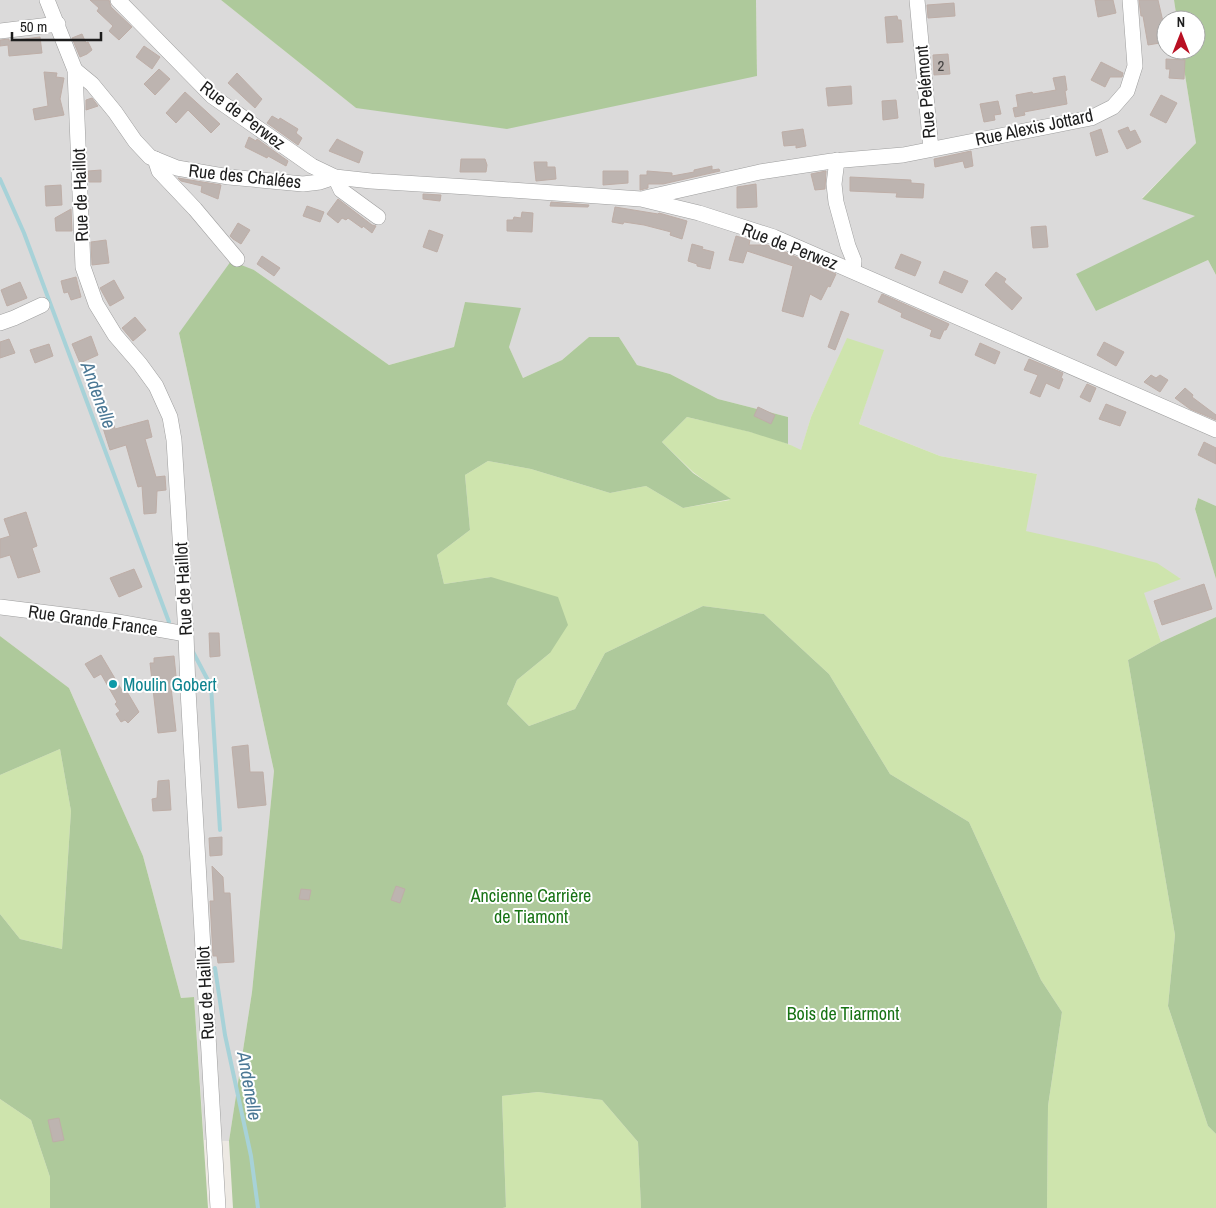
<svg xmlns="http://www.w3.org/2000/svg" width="1216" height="1208" viewBox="0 0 1216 1208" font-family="'Archivo Narrow',sans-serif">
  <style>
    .residential { fill: #dbdada }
    .grass { fill: #cee4ad }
    .forest { fill: #aec99b }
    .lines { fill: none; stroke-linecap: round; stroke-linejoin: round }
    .stream { stroke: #a7d2d8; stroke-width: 4 }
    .building { fill: #bdb4b0; stroke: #beaea7 }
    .minor-casing { stroke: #9e9e9e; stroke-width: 16 }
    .minor { stroke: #fff; stroke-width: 15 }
    .culture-dot { fill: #0f9aa8; stroke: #fff; stroke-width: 2 }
    .labels { text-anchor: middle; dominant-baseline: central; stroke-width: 4; stroke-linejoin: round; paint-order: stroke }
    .number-label { font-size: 15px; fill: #454342 }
    .street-label { font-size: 18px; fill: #1d1d1d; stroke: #fff }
    .culture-label { font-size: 18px; fill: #0d838f; stroke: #fff; text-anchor: start }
    .park-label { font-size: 18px; fill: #177214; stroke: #fff }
    .water-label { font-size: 19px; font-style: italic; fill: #4b7895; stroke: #fff }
  </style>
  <rect width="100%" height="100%" fill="#ede9e3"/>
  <path class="residential" d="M0 0H221L356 108 757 76 756 0H1174L1177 20H1166V50H1181L1196 143 1142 198 1196 216 1096 311 1208 260 1216 275V506L1198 498 1195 509 1216 579V617L1161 642 1143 593 1180 578 1025 531 1037 474 940 456 859 424 883 350 847 339 811 417 801 451 788 444V417L718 399 670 374 637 365 619 337H589L562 360 523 378 509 347 465 302 454 347 389 365 254 270 179 333 274 771 252 992 229 1141 204 1140 194 997 181 998 143 856 69 688 0 636Z"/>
  <g class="grass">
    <path d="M847 338 884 350 859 424 940 456 1037 474 1026 531 1097 547 1157 563 1181 579 1144 593 1161 642 1128 660 1175 935 1168 1006 1208 1126 1216 1134V1208H1047L1048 1106 1062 1012 1041 980 969 822 890 774 829 674 764 614 703 606 605 653 575 709 529 726 507 704 517 680 550 653 491 577 444 584 437 555 470 530 465 475 488 461 531 469 610 493 646 486 683 508 730 500 693 472 662 442 687 417C724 426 767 433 801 450L811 417Z"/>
    <path d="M60 749 71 811 62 949 20 939 0 914V775Z"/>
    <path d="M538 1092 602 1100 638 1142 641 1208H503L506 1206 502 1096Z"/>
    <path d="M0 1099 31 1120 50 1177V1208H0Z"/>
  </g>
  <g class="forest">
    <path d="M221 0H756L757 76 507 129 356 108Z"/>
    <path d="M1174 0H1216V275L1208 260 1096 311 1076 274 1195 216 1142 199 1196 143 1181 50H1196V20H1177Z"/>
    <path d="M231 261 254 270 389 365 454 347 465 302 521 308 509 347 523 378 562 360 589 337H619L637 365 670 374 718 399 788 417V444L750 432 687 417 662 442 693 473 731 499 683 508 646 486 610 493 531 469 488 461 465 475 470 530 437 555 444 584 491 577 558 597 568 625 550 653 517 680 507 704 529 726 575 709 605 653 703 606 764 614 829 674 890 774 969 822 1041 980 1062 1012 1048 1106 1047 1208H641L638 1142 602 1100 538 1092 502 1096 506 1207 503 1208H233L229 1141 252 992 274 771 179 333Z"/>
    <path d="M1198 498 1216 506V579L1195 509Z"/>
    <path d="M1216 617V1134L1208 1126 1168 1006 1175 935 1128 660 1161 642Z"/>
    <path d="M0 636 69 688 143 856 181 998 194 997 208 1208H50V1177L31 1120 0 1099V914L20 939 62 949 71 811 60 749 0 775Z"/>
  </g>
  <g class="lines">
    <g class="stream">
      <path d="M0 179 24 233 169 622"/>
      <path d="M193 652 211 686 220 830"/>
      <path d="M215 968 225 1035 251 1156 258 1208"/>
    </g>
  </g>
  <g class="building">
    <path d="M90 0H109L111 7 132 27 119 40 109 31 113 26 97 11 99 8Z"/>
    <path d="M1095 0H1113L1116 13 1098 17Z"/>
    <path d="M1139 0H1158L1164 26 1166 25V42L1148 45 1143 16H1141Z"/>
    <path d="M954 3 955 16 928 18 927 5Z"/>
    <path d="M897 16 898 20H901L903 42 887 43 885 17Z"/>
    <path d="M82 34 86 43 88 42 92 50 87 54 80 57 72 38Z"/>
    <path d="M40 37 42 53 9 56 8 45 0 46V40L9 39V41Z"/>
    <path d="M144 46 160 57 152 69 136 57Z"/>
    <path d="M948 54 950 74 934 75 933 55Z"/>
    <path d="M1166 59 1185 60 1184 79 1169 78 1170 69H1166Z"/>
    <path d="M1101 62 1123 73 1122 77H1110L1105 87 1091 80Z"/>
    <path d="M159 69 170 79 155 95 144 84Z"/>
    <path d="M44 72 57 73 56 77 64 78 60 99 64 115 35 120 33 109 48 106Z"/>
    <path d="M237 73 262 99 255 108 228 83Z"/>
    <path d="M1065 76 1067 90 1065 91 1067 104 1024 112 1025 115 1015 117 1013 108 1018 107 1016 95 1032 92 1033 94 1056 90 1053 78Z"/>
    <path d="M851 86 852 104 828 106 826 88Z"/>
    <path d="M185 92 220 124 211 133 188 110 176 123 166 113Z"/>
    <path d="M1161 95 1177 103 1166 123 1150 115Z"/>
    <path d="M92 98 98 106 86 110V100Z"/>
    <path d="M896 100 898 118 883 120 882 101Z"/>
    <path d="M998 101 1001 114 994 115 995 120 984 122 980 104Z"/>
    <path d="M272 116 279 120 280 118 298 129 296 133 302 138 298 145 267 123Z"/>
    <path d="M1128 127 1130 132 1135 130 1141 142 1127 149 1118 131Z"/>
    <path d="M803 129 806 146 796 148V145L784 146 782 132Z"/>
    <path d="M1101 129 1108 152 1096 156 1090 133Z"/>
    <path d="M249 137 256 141 257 139 288 161 286 166 268 156 267 158 245 147Z"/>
    <path d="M337 139 363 152 359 163 329 151Z"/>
    <path d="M971 151 973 166 965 168 963 161 935 167 934 159Z"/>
    <path d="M461 159H485L487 165 486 172H460Z"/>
    <path d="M534 162H547V167H555L556 179 536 181Z"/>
    <path d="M712 166V170L719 169 720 171 663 184H648V188L640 190V175H647V171L672 173V176L694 172V170Z"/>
    <path d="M101 170V182H89L88 171Z"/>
    <path d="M603 171H628V183L603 185Z"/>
    <path d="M826 171 825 189 815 190 811 174Z"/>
    <path d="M850 177 911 180V183L924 184 923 198 896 197 897 193 850 191Z"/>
    <path d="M178 178 221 185 218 199 201 192 202 186 181 181Z"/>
    <path d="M756 184 757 207 737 208V187Z"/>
    <path d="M61 185 62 205 46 206 45 186Z"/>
    <path d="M423 194 441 195 440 201 423 199Z"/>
    <path d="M338 199 372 225 376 226 372 233 363 226 362 228 348 218 346 220 342 218 338 223 327 214Z"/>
    <path d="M551 202 589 205 588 207 550 206Z"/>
    <path d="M307 206 324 212 320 222 303 216Z"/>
    <path d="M615 207 658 214 659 213 687 221 682 239 670 235 671 232 644 225 624 222 623 224 612 222Z"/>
    <path d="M71 209 72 231H56L55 218Z"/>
    <path d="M522 212 533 213 532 232 507 231V220H513L514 217 521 218Z"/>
    <path d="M238 223 250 230 241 244 233 239 230 236Z"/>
    <path d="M1046 226 1048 247 1033 248 1031 227Z"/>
    <path d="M429 230 443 235 437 252 423 247Z"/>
    <path d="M736 236 750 240 749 245H767L778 249 836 274 830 287 828 286 821 300 810 294 803 317 782 311 793 266 747 251 743 263 729 260Z"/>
    <path d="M106 240 109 263 92 265 91 242Z"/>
    <path d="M692 244 703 247 702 249 714 252 710 269 697 266V264L688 261Z"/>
    <path d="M901 254 921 262 915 276 895 268Z"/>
    <path d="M262 256 280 268 274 276 257 264Z"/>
    <path d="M944 271 968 281 962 293 939 283Z"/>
    <path d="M996 272 1006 279 1004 282 1022 298 1012 310 985 285Z"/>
    <path d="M76 277 81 297 71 300 68 292 64 293 61 281Z"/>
    <path d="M114 280 124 298 110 306 100 288Z"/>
    <path d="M20 282 27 298 7 306 1 290Z"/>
    <path d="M882 294 949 324 946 330H944L940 339 930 336 932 330 901 317 902 313 878 302Z"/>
    <path d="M841 311 849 314 835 350 828 347Z"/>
    <path d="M135 317 146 330 133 341 122 328Z"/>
    <path d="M91 336 98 355 80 363 72 344Z"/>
    <path d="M9 339 15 353 0 358V342Z"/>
    <path d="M1104 342 1124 352 1116 366 1097 355Z"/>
    <path d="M980 343 1000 352 995 364 975 355Z"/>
    <path d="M49 344 53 356 35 363 30 350Z"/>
    <path d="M1029 359 1063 373 1061 378 1063 379 1059 389 1046 383 1040 397 1030 393 1038 375 1024 370Z"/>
    <path d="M1151 375 1156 378 1160 375 1168 380 1160 392 1144 382Z"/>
    <path d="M1087 384 1096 388 1090 402 1080 397Z"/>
    <path d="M1185 388 1193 395 1192 397 1216 415V420L1190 409 1175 398Z"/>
    <path d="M1106 404 1126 412 1120 426 1099 419Z"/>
    <path d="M758 407 775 415 771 424 754 416Z"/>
    <path d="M148 420 152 437 145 439 156 477 165 476 166 490 157 491 156 513 144 514 142 486 138 487 126 445 110 450 103 428 114 425 115 429Z"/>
    <path d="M1204 442 1216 448V464L1198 455Z"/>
    <path d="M26 512 37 546 32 548 40 572 18 578 10 555 0 558V539L10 536 4 519Z"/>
    <path d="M134 569 142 587 119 597 110 578Z"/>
    <path d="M1204 584 1212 609 1162 625 1154 601Z"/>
    <path d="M209 633H219L220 656 210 657Z"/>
    <path d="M101 655 123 692 126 690 139 712 128 723 125 720 121 722 116 714 120 711 115 704 117 702 101 674 94 678 85 664Z"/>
    <path d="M174 656 177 686 171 687 176 731 158 733 150 663H154V658Z"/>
    <path d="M248 745 250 772H263L266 805 238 808 232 747Z"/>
    <path d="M169 780 171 810 153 811 152 799 157 798 158 781Z"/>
    <path d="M222 837V855L210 856 209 838Z"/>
    <path d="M212 866 223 877 224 893H230L234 962 218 963 217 956H213L210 901H214Z"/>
    <path d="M396 886 405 889 400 903 391 900Z"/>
    <path d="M301 889 311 890 309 900 299 899Z"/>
    <path d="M59 1118 64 1140 53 1142 48 1120Z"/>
  </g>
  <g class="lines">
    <defs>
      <g id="minor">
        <path d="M47 0 75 70 83 267 96 304 115 335 140 364 156 386 170 417 174 440 186 634 188 690 218 1208"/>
        <path d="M118 0 212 96 312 166 335 177 371 181 468 187 641 199 699 213 774 237 1216 430"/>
        <path d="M917 0 931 149"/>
        <path d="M0 31 58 24"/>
        <path d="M75 70 92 84 115 112 135 141 150 157 177 168 229 177 303 184 320 182 335 177 341 190 378 217"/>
        <path d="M155 159 159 171 195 209 237 259"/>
        <path d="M837 160 834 184 836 202 848 246 854 261 853 270"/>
        <path d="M645 198 760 172 832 161 903 155 1091 118 1113 107 1127 91 1135 66 1130 0"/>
        <path d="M0 323 14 318 42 305"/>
        <path d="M0 607 112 621 186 634"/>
      </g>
    </defs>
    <use href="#minor" class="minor-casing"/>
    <use href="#minor" class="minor"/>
  </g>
  <circle class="culture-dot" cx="113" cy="684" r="5"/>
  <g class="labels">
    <g class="number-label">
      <text x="941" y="65">2</text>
    </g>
    <g class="street-label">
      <text transform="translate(925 92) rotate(-95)">Rue Pelémont</text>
      <text transform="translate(243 115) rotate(37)">Rue de Perwez</text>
      <text transform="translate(1034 127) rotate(-12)">Rue Alexis Jottard</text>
      <text transform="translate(245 176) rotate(6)">Rue des Chalées</text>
      <text transform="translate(80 195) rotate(-92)">Rue de Haillot</text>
      <text transform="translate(790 246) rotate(21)">Rue de Perwez</text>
      <text transform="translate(183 589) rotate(-93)">Rue de Haillot</text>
      <text transform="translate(93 620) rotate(8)">Rue Grande France</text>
      <text transform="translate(205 993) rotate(-93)">Rue de Haillot</text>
    </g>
    <g class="culture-label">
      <text x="123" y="684">Moulin Gobert</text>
    </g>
    <g class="park-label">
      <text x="531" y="895">Ancienne Carrière<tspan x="531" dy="21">de Tiamont</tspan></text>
      <text x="843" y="1013">Bois de Tiarmont</text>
    </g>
    <g class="water-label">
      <text transform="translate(99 395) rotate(70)">Andenelle</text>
      <text transform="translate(250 1086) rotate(80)">Andenelle</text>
    </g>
  </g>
  <g transform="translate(1181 35)"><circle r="24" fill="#ffffff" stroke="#a5a5a5"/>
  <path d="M0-4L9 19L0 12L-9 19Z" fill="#b91023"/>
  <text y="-8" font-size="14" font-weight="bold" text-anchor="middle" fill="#1d1d1d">N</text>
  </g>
  <path d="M12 32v8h89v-8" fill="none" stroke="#1d1d1d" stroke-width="2.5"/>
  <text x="20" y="32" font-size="15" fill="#1d1d1d" stroke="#ffffff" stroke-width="4" paint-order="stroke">50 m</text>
</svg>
